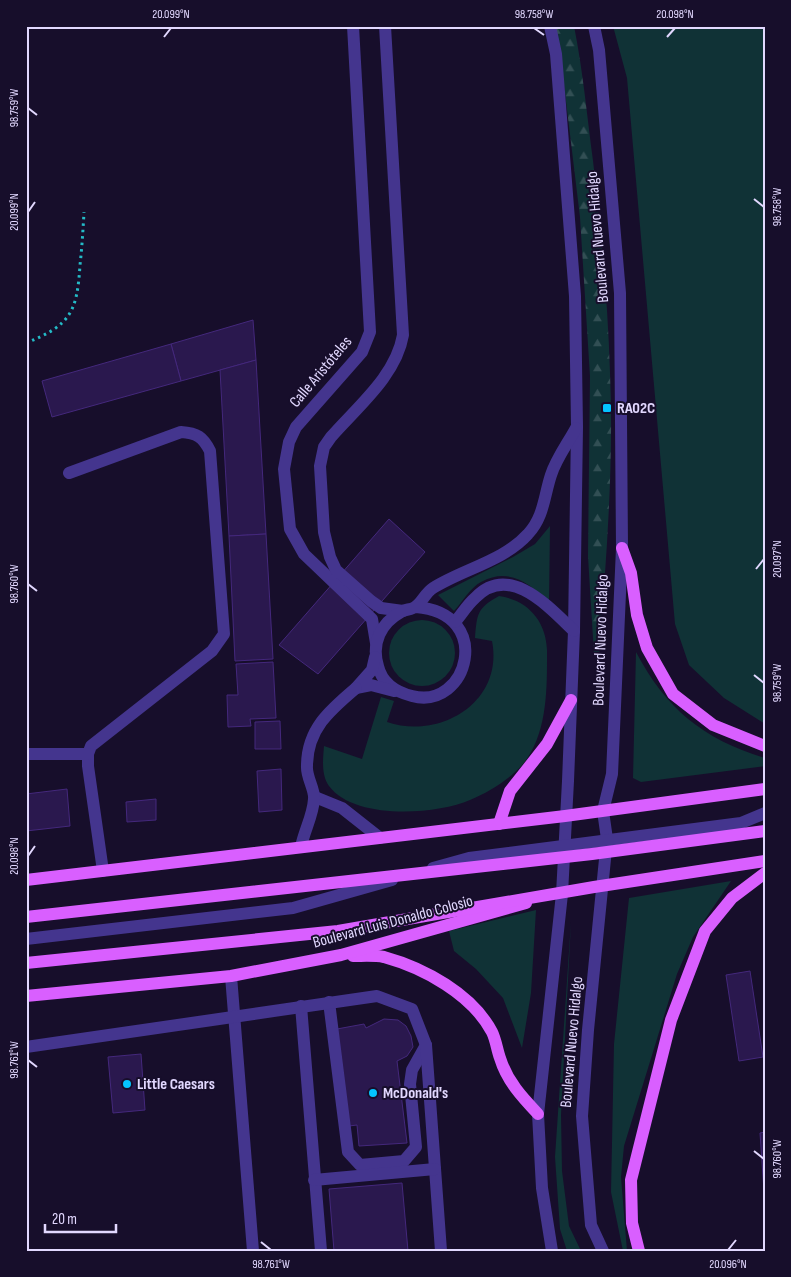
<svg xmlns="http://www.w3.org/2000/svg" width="791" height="1277" viewBox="0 0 791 1277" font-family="'Sofia Sans Condensed',sans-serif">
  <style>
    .forest { fill: url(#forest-firs) }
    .green { fill: #103236 }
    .building { fill: #2a184e; stroke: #44287c }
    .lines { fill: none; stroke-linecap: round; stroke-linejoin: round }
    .path { stroke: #24bbc7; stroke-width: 3; stroke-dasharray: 2.5 4; stroke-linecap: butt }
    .minor { stroke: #44358e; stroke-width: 12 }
    .major { stroke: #d95fff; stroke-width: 12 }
    .major-bridge { stroke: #d95fff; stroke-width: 12 }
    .ticks { fill: none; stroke: #e2d8ff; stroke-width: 2 }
    .poi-dot { fill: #04c4ff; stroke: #170e2b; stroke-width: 2 }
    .labels { text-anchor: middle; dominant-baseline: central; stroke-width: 4; stroke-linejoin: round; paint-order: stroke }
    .street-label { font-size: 16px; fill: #e2d8ff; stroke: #170e2b }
    .poi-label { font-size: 16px; font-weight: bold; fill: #e2d8ff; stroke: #170e2b; text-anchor: start }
    .neatline { fill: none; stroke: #e2d8ff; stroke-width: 2 }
    .ticks-label { font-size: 12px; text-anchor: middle; fill: #e2d8ff }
  </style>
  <defs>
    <pattern id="forest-firs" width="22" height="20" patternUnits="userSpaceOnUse" patternTransform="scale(1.25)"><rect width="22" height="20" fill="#103236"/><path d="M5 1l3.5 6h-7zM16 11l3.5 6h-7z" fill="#324f54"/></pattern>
  </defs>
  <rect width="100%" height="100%" fill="#170e2b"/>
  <path class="forest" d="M554 26H574C583 71 587 116 593 161 601 231 608 303 610 373 614 467 606 561 599 654H594L588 556 590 376 580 217 562 68Z"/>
  <g class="green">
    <path d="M613 26H765V724L724 698 689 665 675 624 627 78Z"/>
    <path d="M550 526 549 603C530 583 509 567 481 582 471 587 462 602 454 611L438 595 513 557 535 544Z"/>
    <path d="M499 596C528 600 546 621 547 650 547 688 548 733 523 764 509 780 489 792 470 800 435 815 354 820 329 786 321 775 323 759 324 746L362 759 381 697 394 701 387 722C440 740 504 702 492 641L475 638C477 614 477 608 499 596Z"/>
    <circle cx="422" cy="653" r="33"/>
    <path d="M636 652C666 709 703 739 765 758V766L641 782 633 778Z"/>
    <path d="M731 881 693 937 677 974 624 1146 621 1177 627 1251H623L611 1192 614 1044 629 898Z"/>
    <path d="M536 910 531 993 522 1048 503 998 476 969 454 951 449 931Z"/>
    <path d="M571 922 561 1115 562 1171 569 1226 581 1251H567L560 1229 555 1157Z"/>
  </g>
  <g class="building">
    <path d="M253 320 256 360 181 381 171 344Z"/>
    <path d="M171 344 181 381 52 417 42 381Z"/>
    <path d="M256 360 266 534 229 536 220 370Z"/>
    <path d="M389 519 425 552 318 674 279 645Z"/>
    <path d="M266 534 273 659 235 661 229 536Z"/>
    <path d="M273 662 276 718 250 719 251 726 228 727 227 695H238L236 664Z"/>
    <path d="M280 721 281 749H255V722Z"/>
    <path d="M281 769 282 810 259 812 257 771Z"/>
    <path d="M67 789 70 826 26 831V794Z"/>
    <path d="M156 799V820L127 822 126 802Z"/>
    <path d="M750 971 763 1057 739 1061 726 975Z"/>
    <path d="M384 1019 398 1020 406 1026 411 1036 413 1047 407 1056 397 1061 407 1143 359 1146 357 1125 349 1126 337 1029 364 1024 366 1028Z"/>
    <path d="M141 1054 145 1110 113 1113 108 1057Z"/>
    <path d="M765 1132V1206L760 1133Z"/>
    <path d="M402 1183 408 1251H334L329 1189Z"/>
  </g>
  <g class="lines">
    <path class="path" d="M26 343C71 325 77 312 80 265 82 247 83 230 84 212"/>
    <g class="minor">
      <path d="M353 26 370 332 362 352 296 427 289 442 284 469 290 529 304 554 372 619 376 643"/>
      <path d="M385 26 403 335C396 376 357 407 331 437L324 447 320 466 324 532 330 557 336 570 371 601 381 608 403 611"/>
      <path d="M550 26 556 54 575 296 577 427 574 631 568 781 562 894 538 1114 542 1188 552 1251"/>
      <path d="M594 26 599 50 620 293 622 548 612 774 603 811 607 839 588 1030 582 1116 591 1225 603 1251"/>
      <path d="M69 473 181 432C197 433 203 437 210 451L224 634 212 651 91 746 88 754V766L103 871"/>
      <path d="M416 607C495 613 468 711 412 696 396 692 382 683 378 666 371 643 381 623 401 612 405 609 411 610 415 607 422 603 425 593 433 588 463 569 504 561 528 534 544 517 544 496 551 475 556 459 568 443 576 428"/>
      <path d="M455 622C462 614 467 605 475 598 509 562 549 607 574 631"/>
      <path d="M375 657 372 670 356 688 371 685 394 691"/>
      <path d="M26 754H88"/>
      <path d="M315 797 342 808 380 838"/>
      <path d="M301 847C304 831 313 816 314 799 315 789 306 777 307 766 307 729 330 710 356 688"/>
      <path d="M433 868 469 858 741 823 765 813"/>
      <path d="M26 939 293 908 392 880"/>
      <path d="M231 976 253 1251"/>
      <path d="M329 1002 348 1152 360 1165 404 1161 416 1147 410 1084 412 1070 426 1045"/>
      <path d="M301 1006 321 1251"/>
      <path d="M26 1047 377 996 412 1009 426 1045 441 1251"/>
      <path d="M314 1180 435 1169"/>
    </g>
    <g class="major">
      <path d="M622 548 631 573 637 615 647 648 673 694 713 725 765 746"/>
      <path d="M499 824 510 791 547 744 571 700"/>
      <path d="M26 880 565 816 765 789"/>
      <path d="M353 956C363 956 374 955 384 957 424 968 472 994 492 1032 496 1040 497 1050 500 1058 507 1081 522 1097 538 1114"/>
      <path d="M26 996 231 976 341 955 526 903"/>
      <path d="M639 1251 632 1223 631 1180 671 1020 705 931 732 898 765 873"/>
    </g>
    <g class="major-bridge">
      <path d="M26 917 592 854 765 831"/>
      <path d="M26 963 338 931 594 887 765 861"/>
    </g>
  </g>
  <path class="ticks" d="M534 28 544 35M164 37 171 28M667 37 675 28M28 108 37 115M754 199 764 207M28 212 35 202M756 569 764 559M28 584 37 591M754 675 764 683M28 856 35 846M28 1060 37 1067M754 1151 764 1159M261 1242 271 1250M728 1250 736 1240"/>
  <g class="poi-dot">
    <rect x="602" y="403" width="10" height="10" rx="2.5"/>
    <circle cx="127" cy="1084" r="5"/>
    <circle cx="373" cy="1093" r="5"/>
  </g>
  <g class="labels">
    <g class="street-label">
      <text transform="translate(598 237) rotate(-95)">Boulevard Nuevo Hidalgo</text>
      <text transform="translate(321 372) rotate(-50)">Calle Aristóteles</text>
      <text transform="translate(601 640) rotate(-88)">Boulevard Nuevo Hidalgo</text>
      <text transform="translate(393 922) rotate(-15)">Boulevard Luis Donaldo Colosio</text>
      <text transform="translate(572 1042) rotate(-85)">Boulevard Nuevo Hidalgo</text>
    </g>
    <g class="poi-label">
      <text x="617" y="408">RA02C</text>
      <text x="137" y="1084">Little Caesars</text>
      <text x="383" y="1093">McDonald's</text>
    </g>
  </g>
  <rect width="791" height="1277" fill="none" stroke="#170e2b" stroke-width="55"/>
  <path d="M45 1224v8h71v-8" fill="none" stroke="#e2d8ff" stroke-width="2.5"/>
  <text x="52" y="1224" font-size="15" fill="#e2d8ff" stroke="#170e2b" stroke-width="4" paint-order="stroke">20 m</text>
  <rect x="28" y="28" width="736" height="1222" class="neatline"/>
  <g class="ticks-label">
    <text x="171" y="18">20.099°N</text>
    <text x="534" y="18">98.758°W</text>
    <text x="675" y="18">20.098°N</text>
    <text transform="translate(14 108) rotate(-90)" y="4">98.759°W</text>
    <text transform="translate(777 207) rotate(-90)" y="4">98.758°W</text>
    <text transform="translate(14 212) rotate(-90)" y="4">20.099°N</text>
    <text transform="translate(777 559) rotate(-90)" y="4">20.097°N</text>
    <text transform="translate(14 584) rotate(-90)" y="4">98.760°W</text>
    <text transform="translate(777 683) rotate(-90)" y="4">98.759°W</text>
    <text transform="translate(14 856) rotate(-90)" y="4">20.098°N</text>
    <text transform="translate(14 1060) rotate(-90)" y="4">98.761°W</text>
    <text transform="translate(777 1159) rotate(-90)" y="4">98.760°W</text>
    <text x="271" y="1268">98.761°W</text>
    <text x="728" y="1268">20.096°N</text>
  </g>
</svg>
